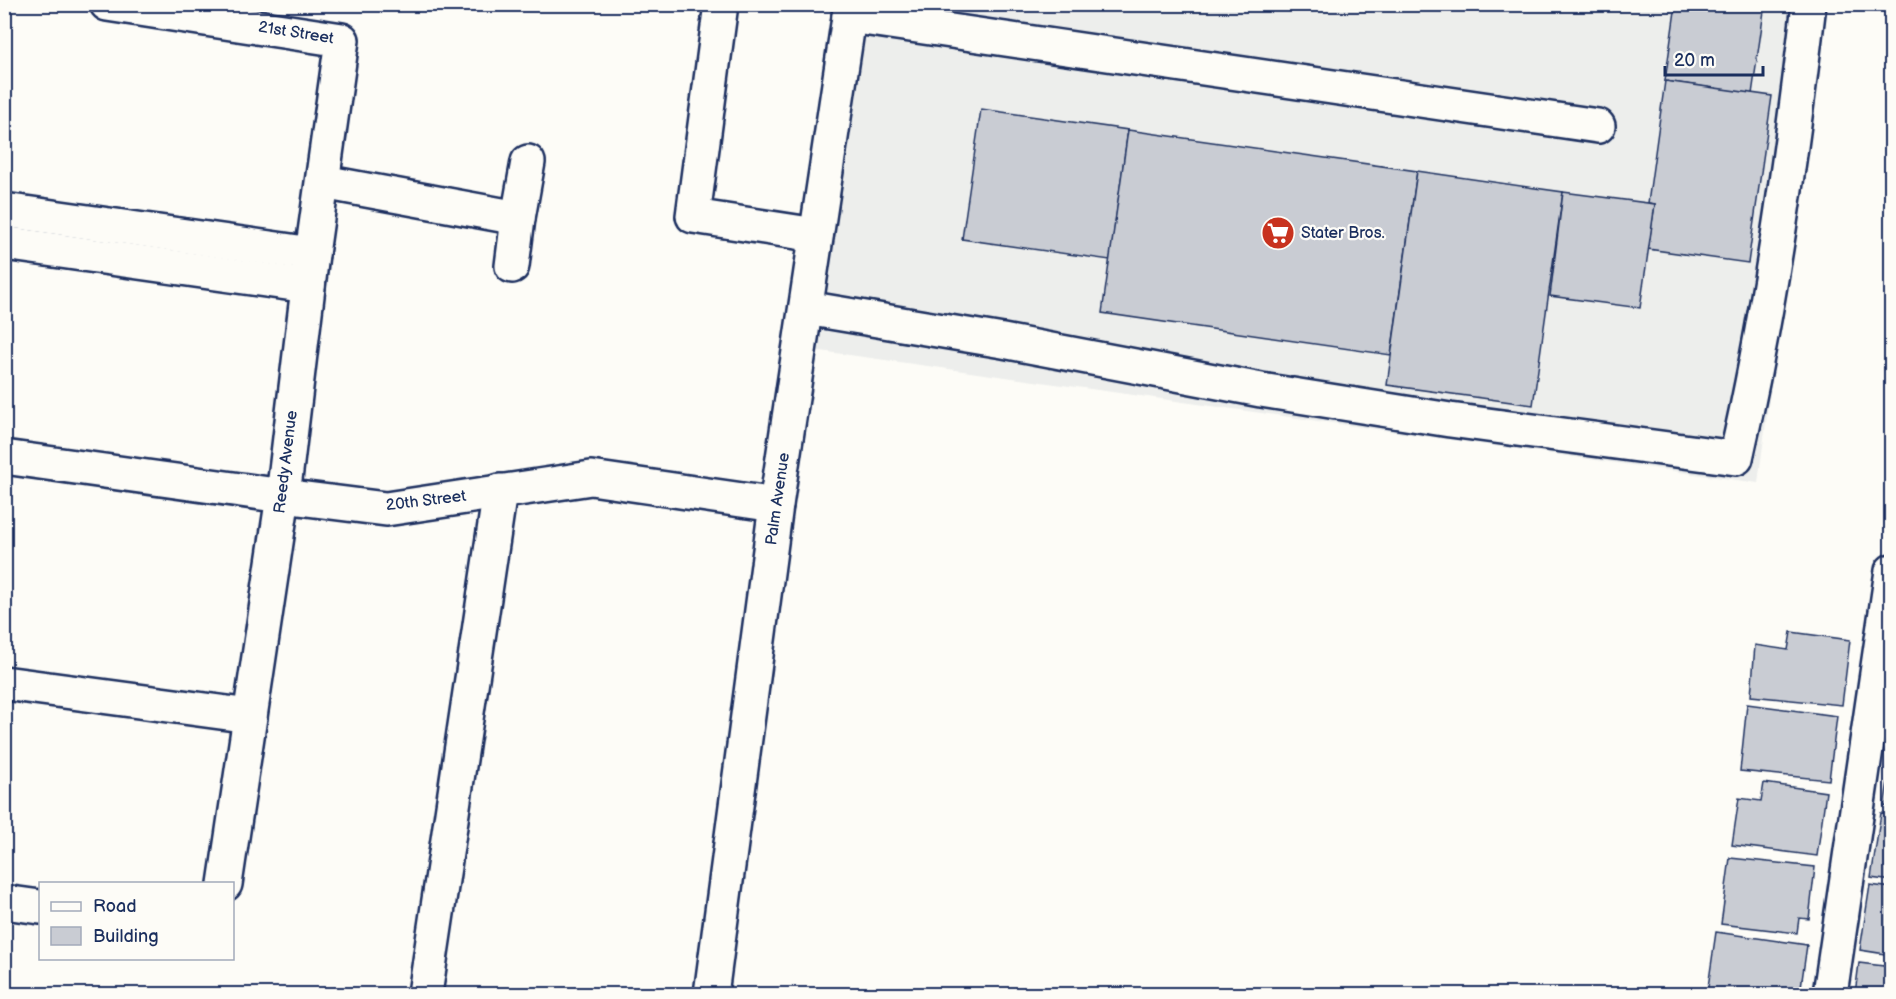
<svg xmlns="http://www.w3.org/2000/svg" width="1896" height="999" viewBox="0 0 1896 999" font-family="'Balsamiq Sans',sans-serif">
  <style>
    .built { fill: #edeeec }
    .building { fill: #c9ccd3; stroke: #1b2f5e; stroke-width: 1.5 }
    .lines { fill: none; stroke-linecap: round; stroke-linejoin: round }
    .minor-casing { stroke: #1b2f5e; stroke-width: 38 }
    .major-casing { stroke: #1b2f5e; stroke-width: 38 }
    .minor { stroke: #fdfcf7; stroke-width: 33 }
    .major { stroke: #fdfcf7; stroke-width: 33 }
    .labels { text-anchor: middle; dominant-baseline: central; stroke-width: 4.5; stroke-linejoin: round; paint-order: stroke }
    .street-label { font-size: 16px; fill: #1b2f5e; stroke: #fdfcf7 }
    .poi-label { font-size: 16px; fill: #1b2f5e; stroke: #fdfcf7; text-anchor: start }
  </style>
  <rect width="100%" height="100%" fill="#fdfcf7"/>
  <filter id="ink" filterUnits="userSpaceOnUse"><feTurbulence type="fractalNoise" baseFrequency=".0167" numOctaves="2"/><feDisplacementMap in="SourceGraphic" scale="12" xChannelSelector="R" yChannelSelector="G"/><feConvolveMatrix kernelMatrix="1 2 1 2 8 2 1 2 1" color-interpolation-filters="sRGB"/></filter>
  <g filter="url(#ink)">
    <path class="built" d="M863 5H1821L1758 483 814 350Z"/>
    <g class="building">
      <path d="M1676 4H1765L1752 94 1665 81Z"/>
      <path d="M1665 81 1772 96 1748 263 1648 249 1655 204 1648 203Z"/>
      <path d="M981 109 1128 130 1110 260 962 239Z"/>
      <path d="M1128 130 1417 171 1391 355 1102 313Z"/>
      <path d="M1417 171 1563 192 1533 405 1387 385Z"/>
      <path d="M1563 192 1655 204 1640 308 1550 296Z"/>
      <path d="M1791 632 1850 640 1842 705 1751 696 1755 645 1788 650Z"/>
      <path d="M1747 704 1837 716 1829 780 1740 771Z"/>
      <path d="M1892 757V807L1884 806Z"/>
      <path d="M1764 783 1826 792 1817 856 1732 845 1739 798 1761 801Z"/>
      <path d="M1881 813 1892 814V881L1871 878Z"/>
      <path d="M1730 858 1815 867 1809 919 1799 918 1797 933 1721 924Z"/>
      <path d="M1870 885 1892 888V955L1860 950Z"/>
      <path d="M1716 932 1807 945 1800 994H1707Z"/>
      <path d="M1859 963 1892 967V994H1855Z"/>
    </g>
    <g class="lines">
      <defs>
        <g id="minor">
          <path d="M107 4 342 40 312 254 283 496 225 884"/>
          <path d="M721 4 693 216 816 235"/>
          <path d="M849 16 1598 126"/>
          <path d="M323 182 518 218 528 162"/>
          <path d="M4 210 312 254"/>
          <path d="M4 243 308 286"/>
          <path d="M512 266 518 218"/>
          <path d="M806 308 1003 341 1261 390 1450 420 1736 458C1770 309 1791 157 1809 4"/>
          <path d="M4 457 283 496 386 509 591 478 776 505"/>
          <path d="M4 683 250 716"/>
          <path d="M4 902 40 907"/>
          <path d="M425 994 500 491"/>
          <path d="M1830 994 1892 571"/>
        </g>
        <path id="major" d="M711 994 776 505 851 4"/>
      </defs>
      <use href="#minor" class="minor-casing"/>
      <use href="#major" class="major-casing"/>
      <use href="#minor" class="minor"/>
      <use href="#major" class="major"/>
    </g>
  </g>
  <defs>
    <symbol id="supermarket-disc" viewBox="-11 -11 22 22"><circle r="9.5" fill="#c8321e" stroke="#fdfcf7"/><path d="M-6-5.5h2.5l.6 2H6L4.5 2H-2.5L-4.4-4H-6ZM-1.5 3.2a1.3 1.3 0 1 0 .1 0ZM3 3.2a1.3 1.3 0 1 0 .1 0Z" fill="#fff"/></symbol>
  </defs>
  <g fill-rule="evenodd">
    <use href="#supermarket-disc" x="1259" y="214" width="38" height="38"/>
  </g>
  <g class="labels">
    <g class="street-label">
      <text transform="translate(296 33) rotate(9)">21st Street</text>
      <text transform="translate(286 462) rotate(-83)">Reedy Avenue</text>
      <text transform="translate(778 499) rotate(-82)">Palm Avenue</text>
      <text transform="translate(426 501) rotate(-7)">20th Street</text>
    </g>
    <g class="poi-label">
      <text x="1301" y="233">Stater Bros.</text>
    </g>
  </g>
  <rect width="1896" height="999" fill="none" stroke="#fdfcf7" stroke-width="24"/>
  <rect x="12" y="12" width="1872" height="975" fill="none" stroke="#1b2f5e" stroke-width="2" filter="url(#ink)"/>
  <rect x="39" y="882" width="195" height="78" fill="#fdfcf7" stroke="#a3aaba" stroke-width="1.5"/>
  <rect x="51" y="902" width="30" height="9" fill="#fdfcf7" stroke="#a3aaba" stroke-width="1.5"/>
  <text x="93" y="912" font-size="18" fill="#1b2f5e">Road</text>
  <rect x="51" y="927" width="30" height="18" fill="#c9ccd3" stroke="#a3aaba" stroke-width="1.5"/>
  <text x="93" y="942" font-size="18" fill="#1b2f5e">Building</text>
  <path d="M1665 66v9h98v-9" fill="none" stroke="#1b2f5e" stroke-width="3"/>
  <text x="1674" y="66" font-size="18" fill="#1b2f5e" stroke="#fdfcf7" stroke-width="4.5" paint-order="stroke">20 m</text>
</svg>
